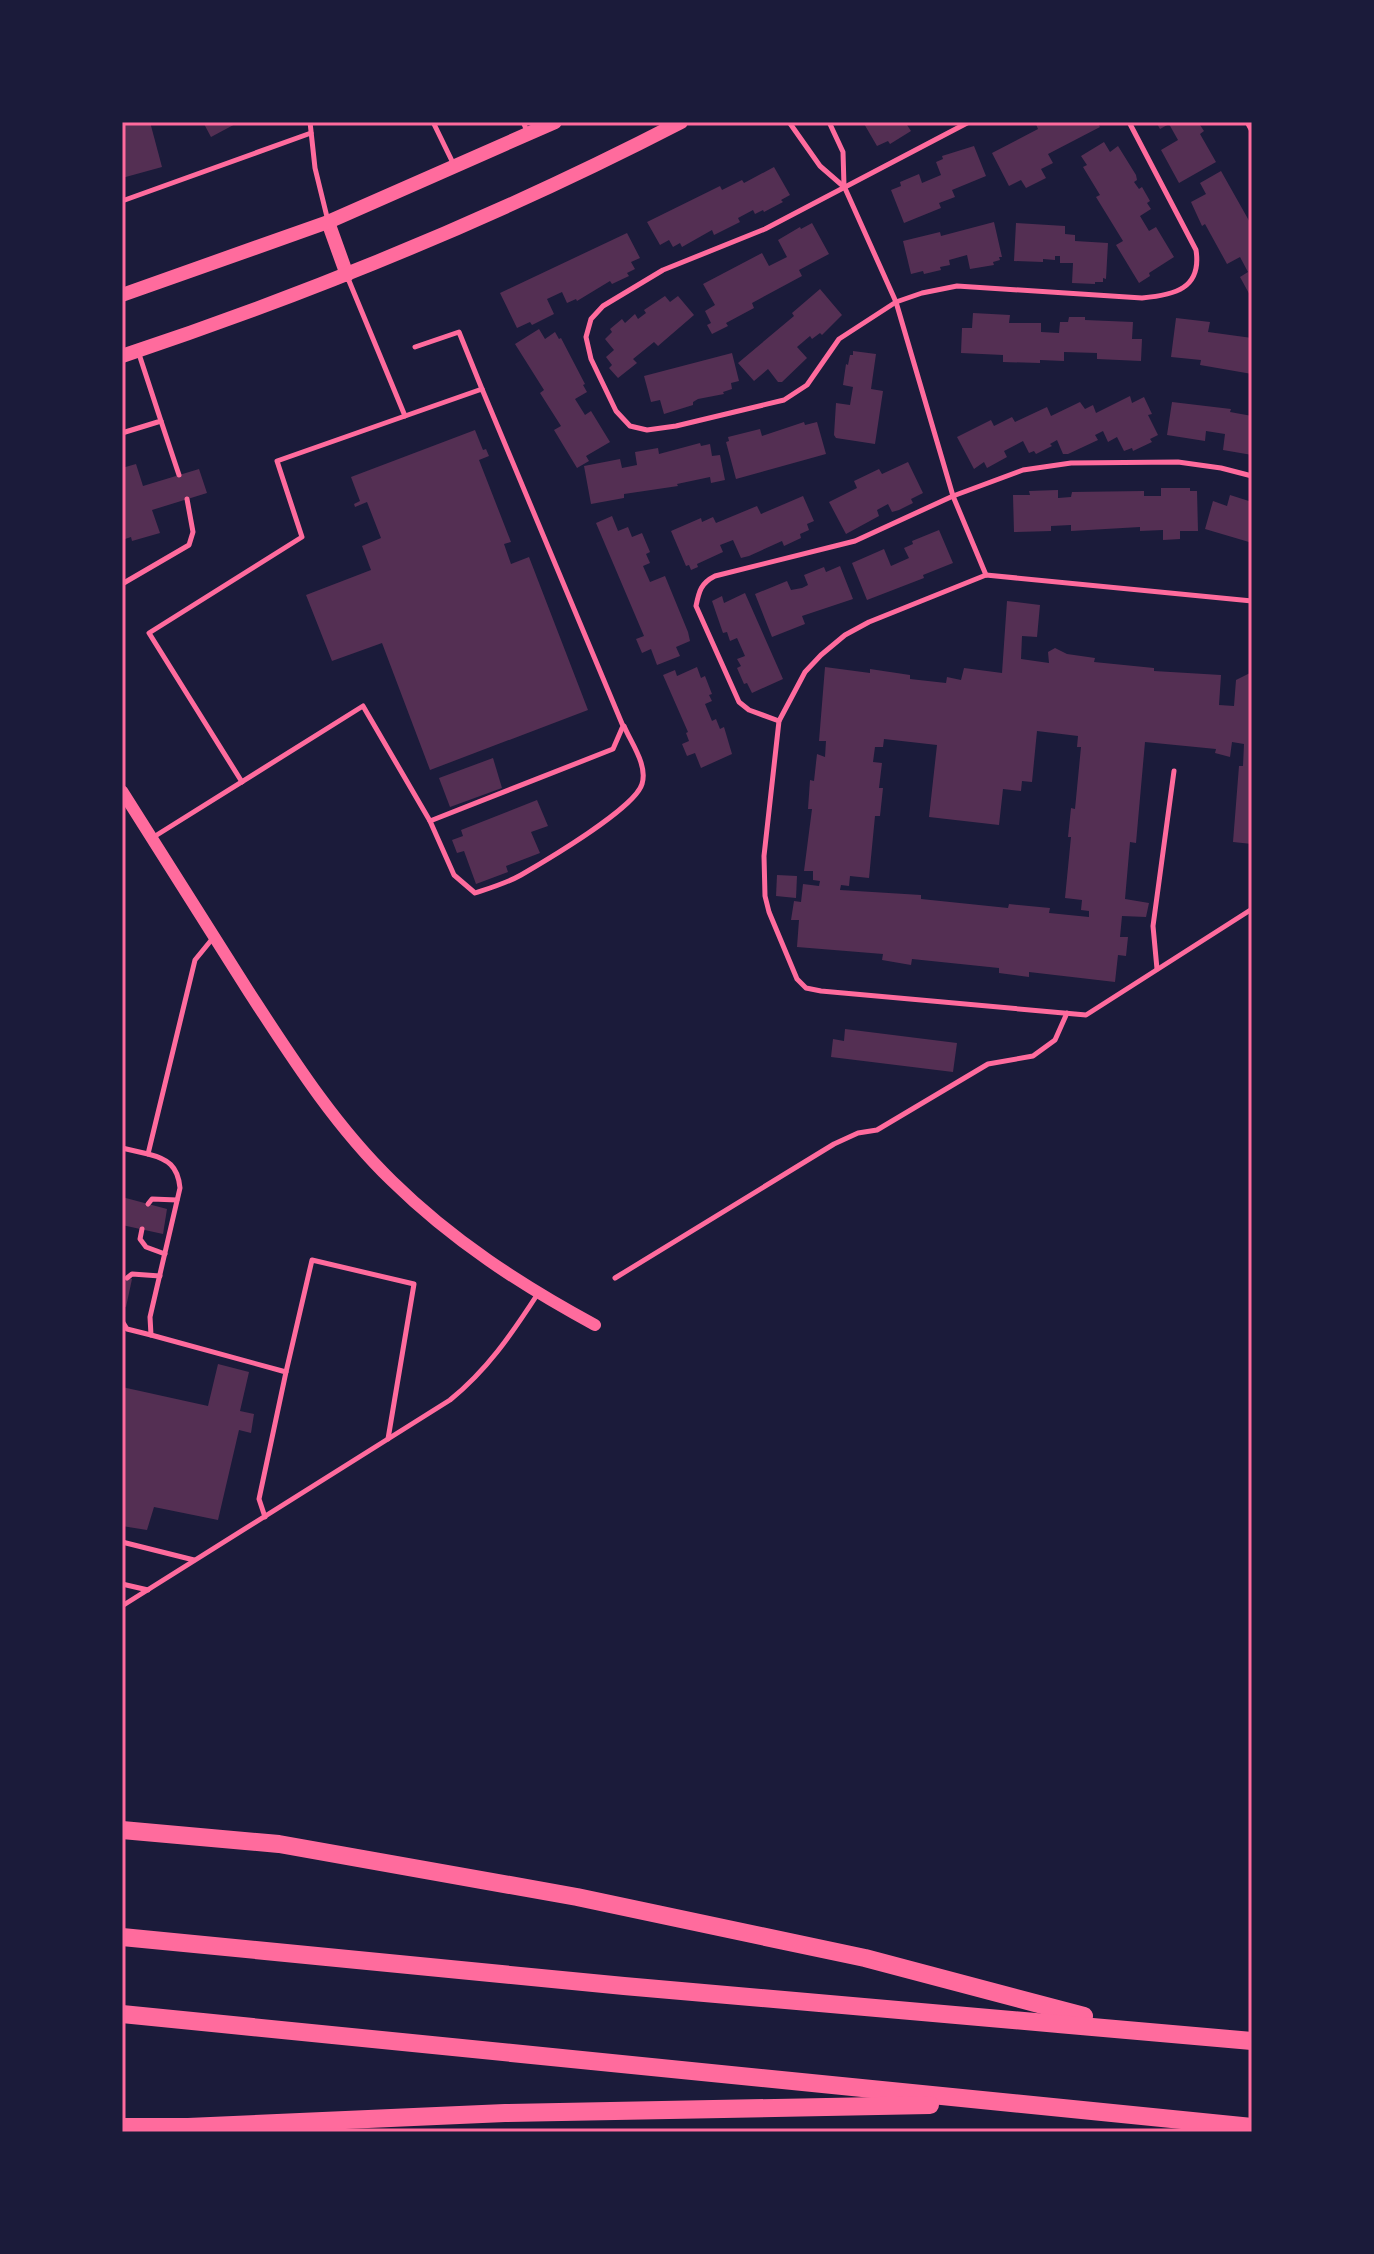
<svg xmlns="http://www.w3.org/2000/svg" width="1374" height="2254" viewBox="0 0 1374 2254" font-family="'Varela Round',sans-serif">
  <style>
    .building { fill: #542f53; fill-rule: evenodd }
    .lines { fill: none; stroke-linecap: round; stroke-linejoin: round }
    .service { stroke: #ff6b9d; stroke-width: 5 }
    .tertiary { stroke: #ff6b9d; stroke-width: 12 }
    .secondary { stroke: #ff6b9d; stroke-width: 14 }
    .motorway { stroke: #ff6b9d; stroke-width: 18 }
    .neatline { fill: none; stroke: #ff6b9d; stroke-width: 3 }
  </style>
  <rect width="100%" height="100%" fill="#1b1b3a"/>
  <g class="building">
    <path d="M122 122H150L162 167 122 178Z"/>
    <path d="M203 122H239L211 137Z"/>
    <path d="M863 122H905L911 131 890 144 888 141 877 146Z"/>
    <path d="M1035 122H1097L1100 127 1048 154 1053 163 1041 169 1046 178 1026 188 1021 180 1009 186 992 153 1038 129Z"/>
    <path d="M1156 122H1198L1204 131 1200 134 1216 162 1179 183 1161 150 1178 140 1169 124 1160 129Z"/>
    <path d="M1104 142 1110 152 1118 146 1136 175 1137 180 1134 182 1139 189 1142 187 1150 201 1147 203 1151 209 1140 216 1149 231 1156 227 1174 257 1149 273 1150 276 1139 283 1116 245 1123 241 1096 197 1100 195 1083 167 1087 165 1081 156Z"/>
    <path d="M974 146 986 176 952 190 955 197 939 203 941 208 904 223 891 190 901 186 900 182 919 174 922 183 941 175 936 162 943 159 942 156Z"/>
    <path d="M774 167 790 195 781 200 783 202 764 212 763 210 755 214 753 210 738 218 740 222 714 235 712 230 682 247 680 243 673 247 669 240 660 245 647 222 720 186 722 190 742 180 744 183Z"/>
    <path d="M1221 171 1252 226V299L1240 277 1248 272 1240 257 1227 264 1205 224 1202 226 1191 202 1206 194 1200 183Z"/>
    <path d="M994 222 1002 257H999L1000 260 993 262 994 265 970 269 967 255 949 260 950 265 940 267 941 270 924 274 923 271 911 274 903 241 940 232 941 236Z"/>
    <path d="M812 223 829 254 799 270 802 276 752 303 754 308 726 323 728 326 712 334 707 325 711 323 705 311 715 305 703 284 762 253 769 266 787 257 778 240 800 227 801 229Z"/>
    <path d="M1016 223 1065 226V234L1075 235V241L1108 243 1106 279 1103 278V282H1095V284L1072 283 1073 263H1060V256H1055V260L1043 259V262L1014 261Z"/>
    <path d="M627 233 640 258 631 262 635 269 627 273 629 276 612 284 610 281 577 301 576 299 567 303 562 292 547 299 554 314 532 325 530 322 517 328 500 293Z"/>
    <path d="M820 289 842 315 822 335 820 333 812 339 810 336 797 347 807 358 782 382H778L768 369 754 381 738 363 794 316 792 313Z"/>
    <path d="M665 296 670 302 678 296 694 315 658 346 654 342 633 359 637 363 618 378 609 368 612 365 606 357 614 350 605 339 612 332 610 329 622 319 625 323 635 314 638 319 646 313 644 310Z"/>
    <path d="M973 313 1010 315 1009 323H1041V332L1059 333 1060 322H1068L1069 317H1085V320L1133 322 1132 339H1142L1141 361 1097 359V353L1064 352V361L1040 360V363L1003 362V355L961 353 962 328H972Z"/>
    <path d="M1176 318 1210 322 1208 332 1252 338V374L1200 365 1201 360 1171 357Z"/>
    <path d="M539 329 545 339 555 332 559 339 561 338 585 384 583 385 587 392 575 399 585 415 591 411 610 442 586 456 589 461 577 468 554 430 561 426 540 393 544 390 515 344Z"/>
    <path d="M853 351 876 354 871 389 883 391 875 444 836 438 834 435 836 403 850 405 853 387 843 385 846 364 848 365 850 355H853Z"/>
    <path d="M732 353 739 381 731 383 732 389 723 392 724 394 698 399 693 402V405L664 414 660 400 651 402 644 376Z"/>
    <path d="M1130 396 1132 403 1144 397 1152 414 1148 415 1158 435 1150 439 1152 442 1133 451 1132 448 1124 451 1117 437 1108 442 1103 431 1095 435 1098 440 1068 454H1063L1057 440 1050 444 1052 446 1036 454 1034 451 1029 453 1023 441 1004 451 1007 457 987 468 984 462 974 469 957 437 991 420 994 426 1012 417 1015 422 1047 407 1051 416 1080 402 1085 409 1093 405 1096 413Z"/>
    <path d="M1172 402 1231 409 1230 412 1252 416V455L1223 450 1225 434 1206 431 1205 441 1167 435Z"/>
    <path d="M804 422 805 425 817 422 826 454 736 479 726 442 729 441 728 437 760 429 762 436Z"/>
    <path d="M475 430 483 450 486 449 489 456 479 460 511 542 504 544 511 564 529 557 588 710 430 770 382 643 332 661 306 595 371 570 362 546 381 538 367 502 355 507 354 504 360 501 351 477Z"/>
    <path d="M700 443 701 446 710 444 712 456 720 455 725 480 711 483 710 477 677 484 678 486 624 494V498L591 504 584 466 620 459 622 468 637 465 635 452 658 448 659 454Z"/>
    <path d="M908 462 923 493 911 499 913 503 899 510 892 512 888 504 877 510 879 516 846 534 829 502 857 488 854 481 879 469 882 474Z"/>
    <path d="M136 464 143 486 199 469 207 493 152 510 160 533 132 541 131 537 122 540V468Z"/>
    <path d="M1161 488H1190V491H1197L1198 531H1180V539L1163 540V530L1140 531V527L1071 531V525L1051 526V531L1014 532 1013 495H1030L1029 491 1058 490V498L1071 497 1072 492 1144 491V496H1161Z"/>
    <path d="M1230 495 1252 502V536L1249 542 1205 529 1213 501 1227 506Z"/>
    <path d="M803 496 814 521 807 524 809 530 800 534 801 538 784 546 782 541 749 556 741 558 733 540 720 545 723 552 697 564 698 567 691 570 689 565 686 566 671 531 701 518 702 522 713 517 716 523 757 506 761 514Z"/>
    <path d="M612 516 618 531 628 527 632 537 642 533 650 552 646 554 650 563 643 566 650 582 665 576 688 632 690 641 676 647 680 656 657 665 651 649 642 653 636 639 644 636 596 523Z"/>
    <path d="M939 530 953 563 923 575 924 578 867 600 852 563 884 549 891 566 909 558 904 548 913 544 912 541Z"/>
    <path d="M840 566 853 599 802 616 805 624 772 637 755 594 787 581 791 590 802 588 808 585 804 575 824 567 826 572Z"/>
    <path d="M745 593 783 679 752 693 747 683 744 684 737 668 741 666 737 659 745 656 737 638 730 641 727 632 723 633 712 601 722 596 724 603Z"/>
    <path d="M1007 601 1040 605 1037 637 1022 636 1021 659 1049 663 1048 652 1055 648 1067 654 1095 658 1094 662 1154 668V671L1221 675 1219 705 1234 706 1236 680 1252 672V844L1233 842 1239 766H1243L1244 744 1232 742 1230 757 1215 753 1216 749 1145 742 1136 843 1130 842 1125 899 1149 903 1146 917 1122 916 1120 937H1128L1126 956 1118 955 1115 982 1029 972V977L999 973V968L912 959 911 965 882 960 883 954 797 947 799 920H791L794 901 801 902 803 884 819 886 820 881 813 880V871H804L812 809H808L810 780 814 781 817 754 825 757 826 741H819L825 667 870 673V669L910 675V679L946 683 947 677 961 680 964 668 1002 673ZM1037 731 1078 736 1077 747H1081L1075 809 1071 808 1068 837H1071L1065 898 1082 900 1081 910 1089 911V917L1049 913 1050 908 1009 904 1008 908 921 899V895L840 890 841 885 849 886 850 876 869 878 875 816H880L883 788H879L882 763 873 762 875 747H883L884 739 937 745 929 817 999 825 1003 789 1021 791 1022 781 1032 782Z"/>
    <path d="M697 667 701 678 705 676 712 694 709 695 712 701 705 704 712 721 716 719 720 729 724 727 732 754 701 768 695 753 687 756 682 744 689 741 686 733 688 732 663 675 675 670 677 676Z"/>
    <path d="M493 758 502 788 450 807 439 778Z"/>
    <path d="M537 800 548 826 531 832 540 853 506 866 508 872 476 884 464 851 457 853 452 840 463 836 461 830Z"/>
    <path d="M777 875 797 876 796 898 776 896Z"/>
    <path d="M845 1029 957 1043 953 1072 831 1057 833 1039 844 1041Z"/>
    <path d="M122 1197 167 1209 163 1234 122 1225Z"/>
    <path d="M122 1276 132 1279 126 1307 122 1306Z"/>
    <path d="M218 1364 249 1372 240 1411 254 1414 251 1433 239 1430 218 1520 154 1507 147 1530 122 1526V1387L208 1406Z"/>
  </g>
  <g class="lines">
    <g class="service">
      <path d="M310 122 315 168 328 221"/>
      <path d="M433 122 453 163"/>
      <path d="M523 122 528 133"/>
      <path d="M789 122 820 166 843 186"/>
      <path d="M829 122 843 152 844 186 896 302 953 496 986 575"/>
      <path d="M969 122 765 229 663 270 603 306 591 319 586 337 591 359 616 411 630 426 647 430 676 426 784 400 807 385 839 339 896 302 922 293 957 286 1142 298C1174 295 1202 289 1196 250L1129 122"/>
      <path d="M1247 122 1252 131"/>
      <path d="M122 201 311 133"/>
      <path d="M415 347 459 332 482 389"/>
      <path d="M161 421 179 475"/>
      <path d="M122 433 161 421 139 354"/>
      <path d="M122 584 189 545 193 532 187 499"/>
      <path d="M1252 601 986 575 869 622 845 635 821 655 805 672 779 721 764 856 765 896 769 912 797 979 806 988 821 991 1086 1015 1252 909"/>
      <path d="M779 721 749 710 739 702 696 606C699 591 701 583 715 576L855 541 953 496 1023 470 1071 463 1178 462 1221 468 1252 476"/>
      <path d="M242 782 149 633 302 537 277 461 405 416"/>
      <path d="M430 821 454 875 475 893C490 888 507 883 521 875 545 861 635 808 642 784 648 765 631 743 624 726"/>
      <path d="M152 838 363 706 430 821 613 749 623 726 482 389 405 416 347 276"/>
      <path d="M1157 969 1153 926 1174 771"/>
      <path d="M122 1148 148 1154 195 960 213 938"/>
      <path d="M148 1154C168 1159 178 1166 180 1188L150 1317 151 1335 286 1372 259 1499 265 1517"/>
      <path d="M148 1204 152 1199 177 1200"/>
      <path d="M142 1229 140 1239 146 1247 165 1254"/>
      <path d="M127 1278 132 1274 160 1276"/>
      <path d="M615 1278 834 1144 858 1133 877 1130 988 1064 1033 1056 1055 1040 1067 1013"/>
      <path d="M122 1321 127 1329 151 1335"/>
      <path d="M286 1372 312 1260 414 1284 388 1439"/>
      <path d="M122 1542 194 1560"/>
      <path d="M122 1584 148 1590"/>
      <path d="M122 1606 450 1400C487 1370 511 1335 537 1295"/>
    </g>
    <path class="tertiary" d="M122 791C164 858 206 925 249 992 292 1058 335 1126 392 1181 452 1240 521 1285 595 1325"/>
    <g class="secondary">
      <path d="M328 222 347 275"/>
      <path d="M122 295 328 222 555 122"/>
      <path d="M122 356C314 292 501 215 681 122"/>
    </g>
    <g class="motorway">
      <path d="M122 1830 279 1844 577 1897 865 1958 1084 2016"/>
      <path d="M122 1937 624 1986 1252 2041"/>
      <path d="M122 2014 1252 2127"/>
      <path d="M122 2127H188L505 2113 930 2105"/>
    </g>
  </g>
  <rect width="1374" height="2254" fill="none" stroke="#1b1b3a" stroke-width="248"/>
  <rect x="124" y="124" width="1126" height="2006" class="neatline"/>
</svg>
